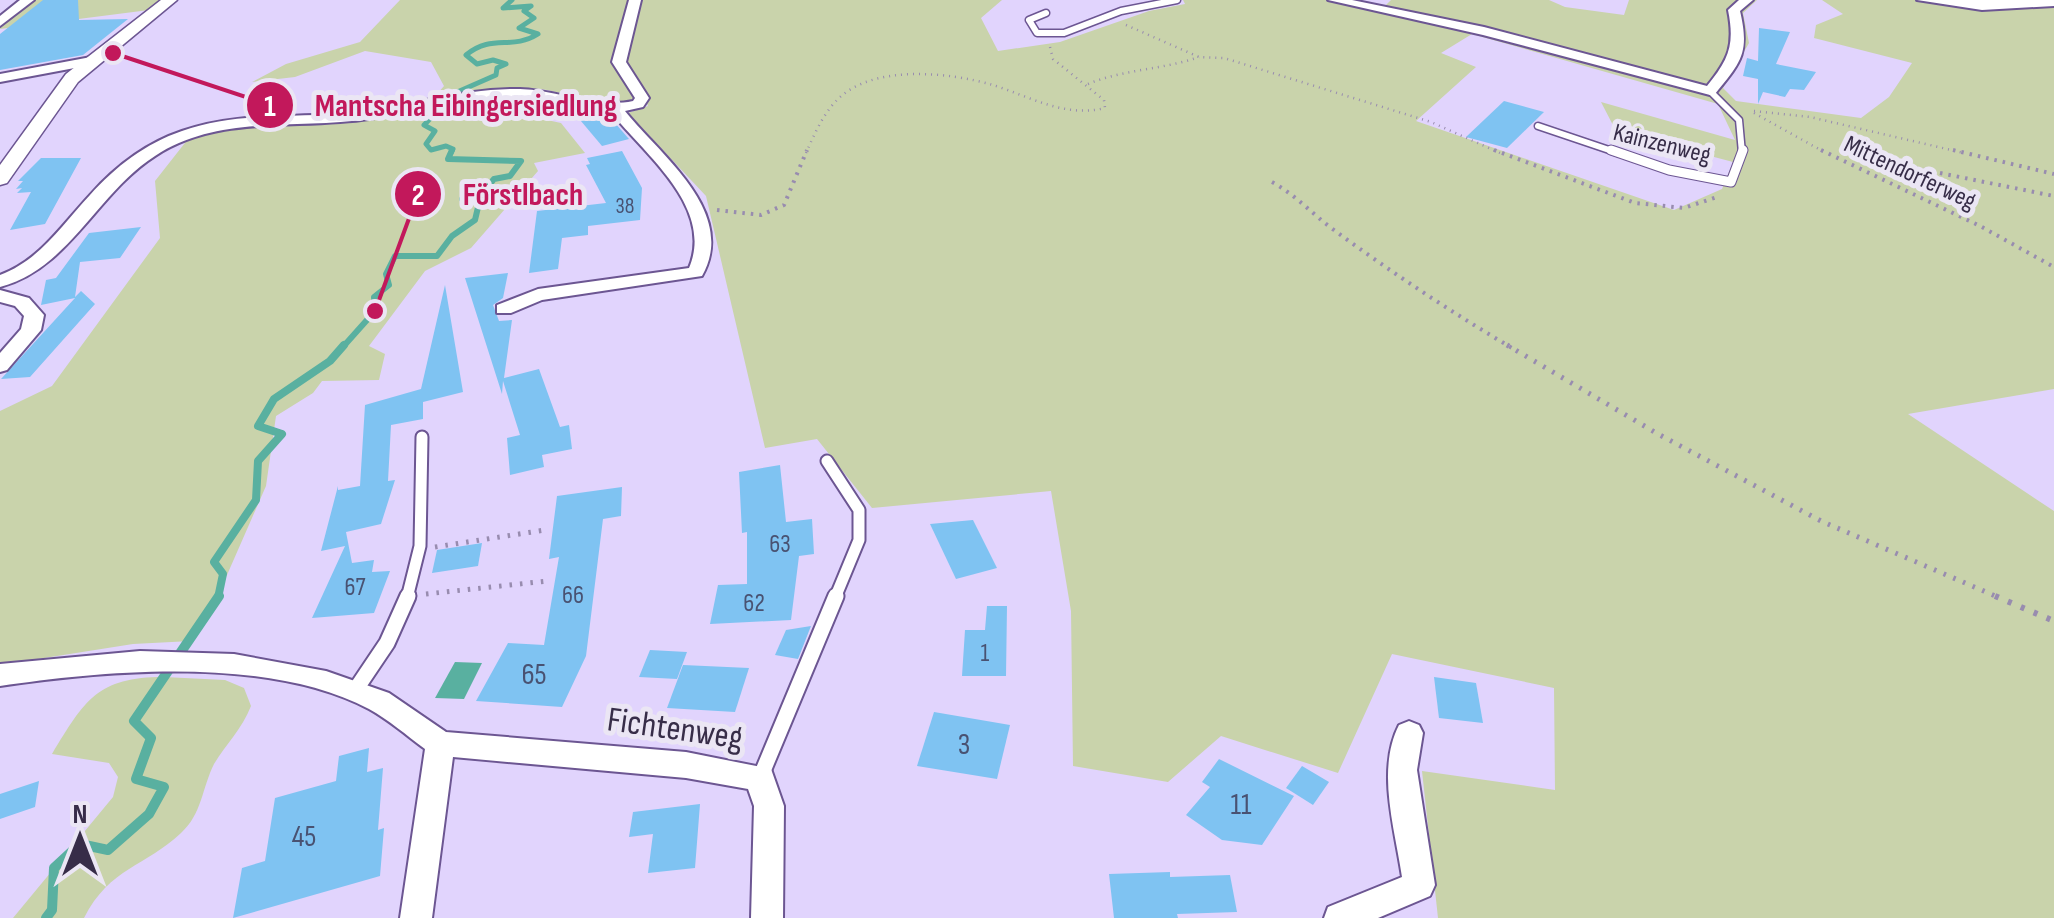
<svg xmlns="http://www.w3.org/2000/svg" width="2054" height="918" viewBox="0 0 2054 918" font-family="'Sofia Sans Condensed',sans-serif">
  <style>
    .green { fill: #c9d3ab; fill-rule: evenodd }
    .water { fill: #59b0a0 }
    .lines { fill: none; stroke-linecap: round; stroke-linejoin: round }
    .stream-far3 { stroke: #59b0a0; stroke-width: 5 }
    .stream-far2 { stroke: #59b0a0; stroke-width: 6 }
    .stream-far1 { stroke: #59b0a0; stroke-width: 8 }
    .stream { stroke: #59b0a0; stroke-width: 10 }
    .building { fill: #7fc3f2 }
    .service-far3-casing { stroke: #6c5692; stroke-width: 9 }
    .service-far2-casing { stroke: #6c5692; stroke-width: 11 }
    .service-far1-casing { stroke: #6c5692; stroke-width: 15 }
    .service-casing { stroke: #6c5692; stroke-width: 19 }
    .minor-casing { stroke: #6c5692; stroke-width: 4 }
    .tertiary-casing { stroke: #6c5692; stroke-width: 3 }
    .path-far3 { stroke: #988caf; stroke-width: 2.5; stroke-dasharray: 1 5; stroke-linecap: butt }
    .path-far2 { stroke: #988caf; stroke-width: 4; stroke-dasharray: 2.5 6; stroke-linecap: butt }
    .path-far1 { stroke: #988caf; stroke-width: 5; stroke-dasharray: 2.5 8; stroke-linecap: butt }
    .path { stroke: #988caf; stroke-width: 6; stroke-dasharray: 4 10; stroke-linecap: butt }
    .service-far3 { stroke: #fff; stroke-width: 6 }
    .service-far2 { stroke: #fff; stroke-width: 9 }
    .service-far1 { stroke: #fff; stroke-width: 11 }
    .service { stroke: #fff; stroke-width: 15 }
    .minor { fill: #fff; fill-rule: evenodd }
    .tertiary { fill: #fff; fill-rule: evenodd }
    .labels { text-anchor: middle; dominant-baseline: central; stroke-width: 10; stroke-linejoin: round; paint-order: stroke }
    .far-number-label { font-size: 22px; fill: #495272 }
    .far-street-label { font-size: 25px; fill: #372d48; stroke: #ebe6f4 }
    .number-label { font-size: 25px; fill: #495272 }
    .near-number-label { font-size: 30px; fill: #495272 }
    .near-street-label { font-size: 35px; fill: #372d48; stroke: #ebe6f4 }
    .leader { fill: none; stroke: #c2185b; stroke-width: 4 }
    .callout-dot { fill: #c2185b; stroke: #ebe6f4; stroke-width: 4 }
    .mark-label { font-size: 30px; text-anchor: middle; font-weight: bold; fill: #fff }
    .callout-label { font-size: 32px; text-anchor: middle; font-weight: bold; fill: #c2185b; stroke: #ebe6f4; stroke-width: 10; stroke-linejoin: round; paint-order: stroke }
  </style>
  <rect width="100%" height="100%" fill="#e1d4fd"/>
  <g class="green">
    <path d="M31 0H162L149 10 0 29V24Z"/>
    <path d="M400 0H1002L981 18 998 51 1060 42 1149 11 1185 4 1183 0H1343L1383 8 1391 0H1549L1565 7 1624 15 1629 0H1757L1743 13 1749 43 1723 88 1736 101 1861 118 1889 97 1912 63 1814 38 1816 25 1843 14 1822 0H2054V389L1908 414 2054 511V918H1438L1422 771 1555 790 1554 688 1392 654 1338 773 1221 736 1168 782 1073 766 1071 611 1051 491 872 508 817 439 765 448 706 196 628 113 648 106 633 72 620 76 637 97C612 117 568 91 539 89 503 87 466 95 431 101L444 86 431 62 365 51 295 77 252 82 286 64 360 42ZM1472 34 1718 104 1735 140 1601 102 1616 131 1733 162 1722 189 1674 210 1416 121 1476 67 1441 53Z"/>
    <path d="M480 98 470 112H510L561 123 585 153 534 163 538 171 471 248 425 271 369 346 385 354 379 380 322 381 313 393 276 416 266 486 227 575 191 641 133 644 0 665V411L52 386 160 238 155 181 188 139 201 132Z"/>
    <path d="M164 677 225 680 244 688 251 706C242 729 226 744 214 764 202 788 202 814 181 833 145 867 110 867 84 918H13L113 797 118 777 109 763 52 754C85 700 97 677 164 677Z"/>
  </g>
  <path class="water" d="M455 662 482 663 464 699 435 698Z"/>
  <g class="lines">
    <path class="stream-far3" d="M451 153 453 149 446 146 431 150 426 144 435 131 424 125 455 93 496 75 497 68 506 64 493 60 477 64 466 55C493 33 511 51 538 34L519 28 534 18 524 11 531 6 503 8 512 0"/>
    <path class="stream-far2" d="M342 348 375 311 374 297 389 285 386 274 395 256H437L452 236 475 220 479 203 462 199 469 191H484L494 179 510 176 521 161 448 159 452 150"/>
    <path class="stream-far1" d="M218 598 223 574 214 562 256 500 258 461 282 434 258 426 274 399 330 361 344 345"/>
    <path class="stream" d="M46 918 52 910 54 868 80 844 108 850 149 814 164 787 136 779 151 738 134 721 219 596"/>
  </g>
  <g class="building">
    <path d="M43 0H78L79 20 128 19 83 55 0 70V34Z"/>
    <path d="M1759 28 1790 32 1776 64 1816 72 1804 90 1790 89 1785 97 1763 92 1758 104V79L1743 76 1747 58 1758 61Z"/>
    <path d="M1504 101 1544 112 1507 148 1466 137Z"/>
    <path d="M570 108 608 115 629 139 602 146Z"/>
    <path d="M622 151 642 188 640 220 588 226V235L562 238 558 269 529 273 537 211 606 203 586 165 590 164 587 158Z"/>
    <path d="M41 158H81L45 224 10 230 31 192 17 193 22 188 16 189 23 181H18Z"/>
    <path d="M141 227 120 258 80 262 75 297 81 291 95 304 30 377 1 379 75 298 41 305 46 280 56 278 89 233Z"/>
    <path d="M508 273 503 298 493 305 499 321 512 320 504 378 539 369 560 427 569 425 572 449 542 455 544 467 510 475 507 438 520 435 503 381 502 394 465 278Z"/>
    <path d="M445 285 463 392 423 402V419L391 425 388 481 395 480 381 524 346 532 352 563 374 560 372 572 390 571 374 613 312 618 345 546 321 551 338 486V490L360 486 365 405 421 389Z"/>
    <path d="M780 465 786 522 812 519 814 554 799 556 791 620 710 624 718 585 747 584V532L742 533 739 472Z"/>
    <path d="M622 487 621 516 603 519 586 656 562 707 476 701 508 643 544 645 559 557 549 559 557 496Z"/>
    <path d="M973 520 997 568 956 579 930 524Z"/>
    <path d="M482 543 478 566 432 573 437 550Z"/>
    <path d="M987 606H1007L1006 676H962L965 630H985Z"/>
    <path d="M811 626 798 659 775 655 786 630Z"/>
    <path d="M650 650 687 652 677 679 639 677Z"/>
    <path d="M683 665 749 668 735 712 667 708Z"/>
    <path d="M1434 677 1476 683 1483 723 1439 718Z"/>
    <path d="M934 712 1010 725 997 779 917 766Z"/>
    <path d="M369 748 367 772 383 768 378 830 384 828 380 876 233 918 242 868 265 861 275 798 336 781 339 756Z"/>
    <path d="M1219 759 1294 796 1262 845 1222 840 1186 815 1210 787 1202 782Z"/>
    <path d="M1302 766 1329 782 1313 805 1286 788Z"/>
    <path d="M39 781 35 807 0 819V794Z"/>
    <path d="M700 804 695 868 648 873 653 834 629 837 633 812Z"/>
    <path d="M1170 872V877L1230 875 1237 912 1177 914 1178 918H1114L1109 874Z"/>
  </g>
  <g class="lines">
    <defs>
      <g id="service-far3">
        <path d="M1046 13 1029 20 1037 33H1064L1121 11 1177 0"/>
        <path d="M1710 91 1739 120 1742 153"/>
        <path d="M1538 126 1618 153"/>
      </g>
      <path id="service-far2" d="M1611 150 1669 170 1731 182 1743 150"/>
      <g id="service-far1">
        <path d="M827 461 859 510V540L835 598"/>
        <path d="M407 598 420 546 422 437"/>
      </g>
      <g id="service">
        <path d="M354 692 387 643 408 596"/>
        <path d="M760 778 836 596"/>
      </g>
      <g id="minor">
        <path d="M20 0H34L0 26V16Z"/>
        <path d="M629 0H641L626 62 649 98 643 107 625 111C661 156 738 212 702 276L542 300 511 313H497V305L538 289 689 268C715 207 644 154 610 111 580 108 550 98 520 97 469 96 419 112 369 119 297 130 219 114 155 156 97 193 69 269 0 287V275C40 260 62 225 90 195 115 167 146 143 182 131 238 111 297 119 355 112 410 106 465 88 520 89 558 90 596 109 633 101L635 98 612 62Z"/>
        <path d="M1328 0H1352L1484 27 1707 86C1729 59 1735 45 1728 10L1739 0H1753L1740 11C1750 53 1741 62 1715 94L1710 95 1483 35Z"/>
        <path d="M1917 0H2054V6L1982 10Z"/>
        <path d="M91 57 96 58V64L0 82V74Z"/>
        <path d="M0 290 29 298 44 315 41 330 7 370 0 372V353L21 329 24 316 15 306 0 302Z"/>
        <path d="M140 651 234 654 326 671 389 693 446 732 686 752 771 769 784 806 783 918H751L754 806 748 789 686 778 453 757 432 918H400L425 749C406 735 389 720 369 709 268 656 109 670 0 686V664Z"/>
        <path d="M1409 721 1419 725 1423 733 1417 770 1435 885 1430 896 1378 918H1324L1328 907 1402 877C1395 829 1376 770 1399 725Z"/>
      </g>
      <path id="tertiary" d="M161 0H177L78 82 7 183 0 185V165L66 74Z"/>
    </defs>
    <use href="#service-far3" class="service-far3-casing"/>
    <use href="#service-far2" class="service-far2-casing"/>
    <use href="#service-far1" class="service-far1-casing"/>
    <use href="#service" class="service-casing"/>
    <use href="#minor" class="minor-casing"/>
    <use href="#tertiary" class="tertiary-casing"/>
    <g class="path-far3">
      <path d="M1126 25 1199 57 1224 58 1431 122 1500 153"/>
      <path d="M1088 84C1124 69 1162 70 1199 57"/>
      <path d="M1754 111 1810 117 1964 153"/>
      <path d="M1754 113 1826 153"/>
      <path d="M806 153C814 135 823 114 837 100 872 64 949 72 993 85 1031 97 1065 118 1105 108L1104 100 1053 59 1050 47"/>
    </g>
    <g class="path-far2">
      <path d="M1494 150 1635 203 1684 208 1720 196"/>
      <path d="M1821 150 1980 226 2054 267"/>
      <path d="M1953 150 2054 174"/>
      <path d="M1890 163 2054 196"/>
      <path d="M1272 182C1296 195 1312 214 1334 230 1391 272 1451 312 1512 348"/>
      <path d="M717 210 761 215 784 205 807 150"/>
    </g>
    <g class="path-far1">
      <path d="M1507 345 1658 434 1821 521 2000 598"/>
      <path d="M435 547 545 530"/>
      <path d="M426 594 547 581"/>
    </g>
    <path class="path" d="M1995 596 2054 621"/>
    <use href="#service-far3" class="service-far3"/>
    <use href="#service-far2" class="service-far2"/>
    <use href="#service-far1" class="service-far1"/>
    <use href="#service" class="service"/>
    <use href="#minor" class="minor"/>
    <use href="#tertiary" class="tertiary"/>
  </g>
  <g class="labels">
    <g class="far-number-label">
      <text x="625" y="206">38</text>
    </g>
    <g class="far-street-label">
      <text transform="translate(1662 144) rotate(14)">Kainzenweg</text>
      <text transform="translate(1910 173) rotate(25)">Mittendorferweg</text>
    </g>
    <g class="number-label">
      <text x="780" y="544">63</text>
      <text x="355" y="587">67</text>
      <text x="573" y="595">66</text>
      <text x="754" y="603">62</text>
      <text x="985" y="653">1</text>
    </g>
    <g class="near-number-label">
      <text x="534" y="675">65</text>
      <text x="964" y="745">3</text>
      <text x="1241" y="805">11</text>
      <text x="304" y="837">45</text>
    </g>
    <g class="near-street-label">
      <text transform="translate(675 729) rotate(8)">Fichtenweg</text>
    </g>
  </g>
  <path class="leader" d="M113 53L270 105M375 311L418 194"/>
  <g class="callout-dot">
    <circle cx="113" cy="53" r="10"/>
    <circle cx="375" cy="311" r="10"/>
    <circle cx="270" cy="105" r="25"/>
    <circle cx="418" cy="194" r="25"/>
  </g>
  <g class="mark-label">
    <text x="270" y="116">1</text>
    <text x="418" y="205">2</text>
  </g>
  <g class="callout-label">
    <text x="466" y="116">Mantscha Eibingersiedlung</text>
    <text x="523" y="205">Förstlbach</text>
  </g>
  <g transform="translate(80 838)" stroke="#ebe6f4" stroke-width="8" paint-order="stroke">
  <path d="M0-8L18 38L0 25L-18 38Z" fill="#372d48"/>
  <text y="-15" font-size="28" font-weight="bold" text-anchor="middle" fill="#372d48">N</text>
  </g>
</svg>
